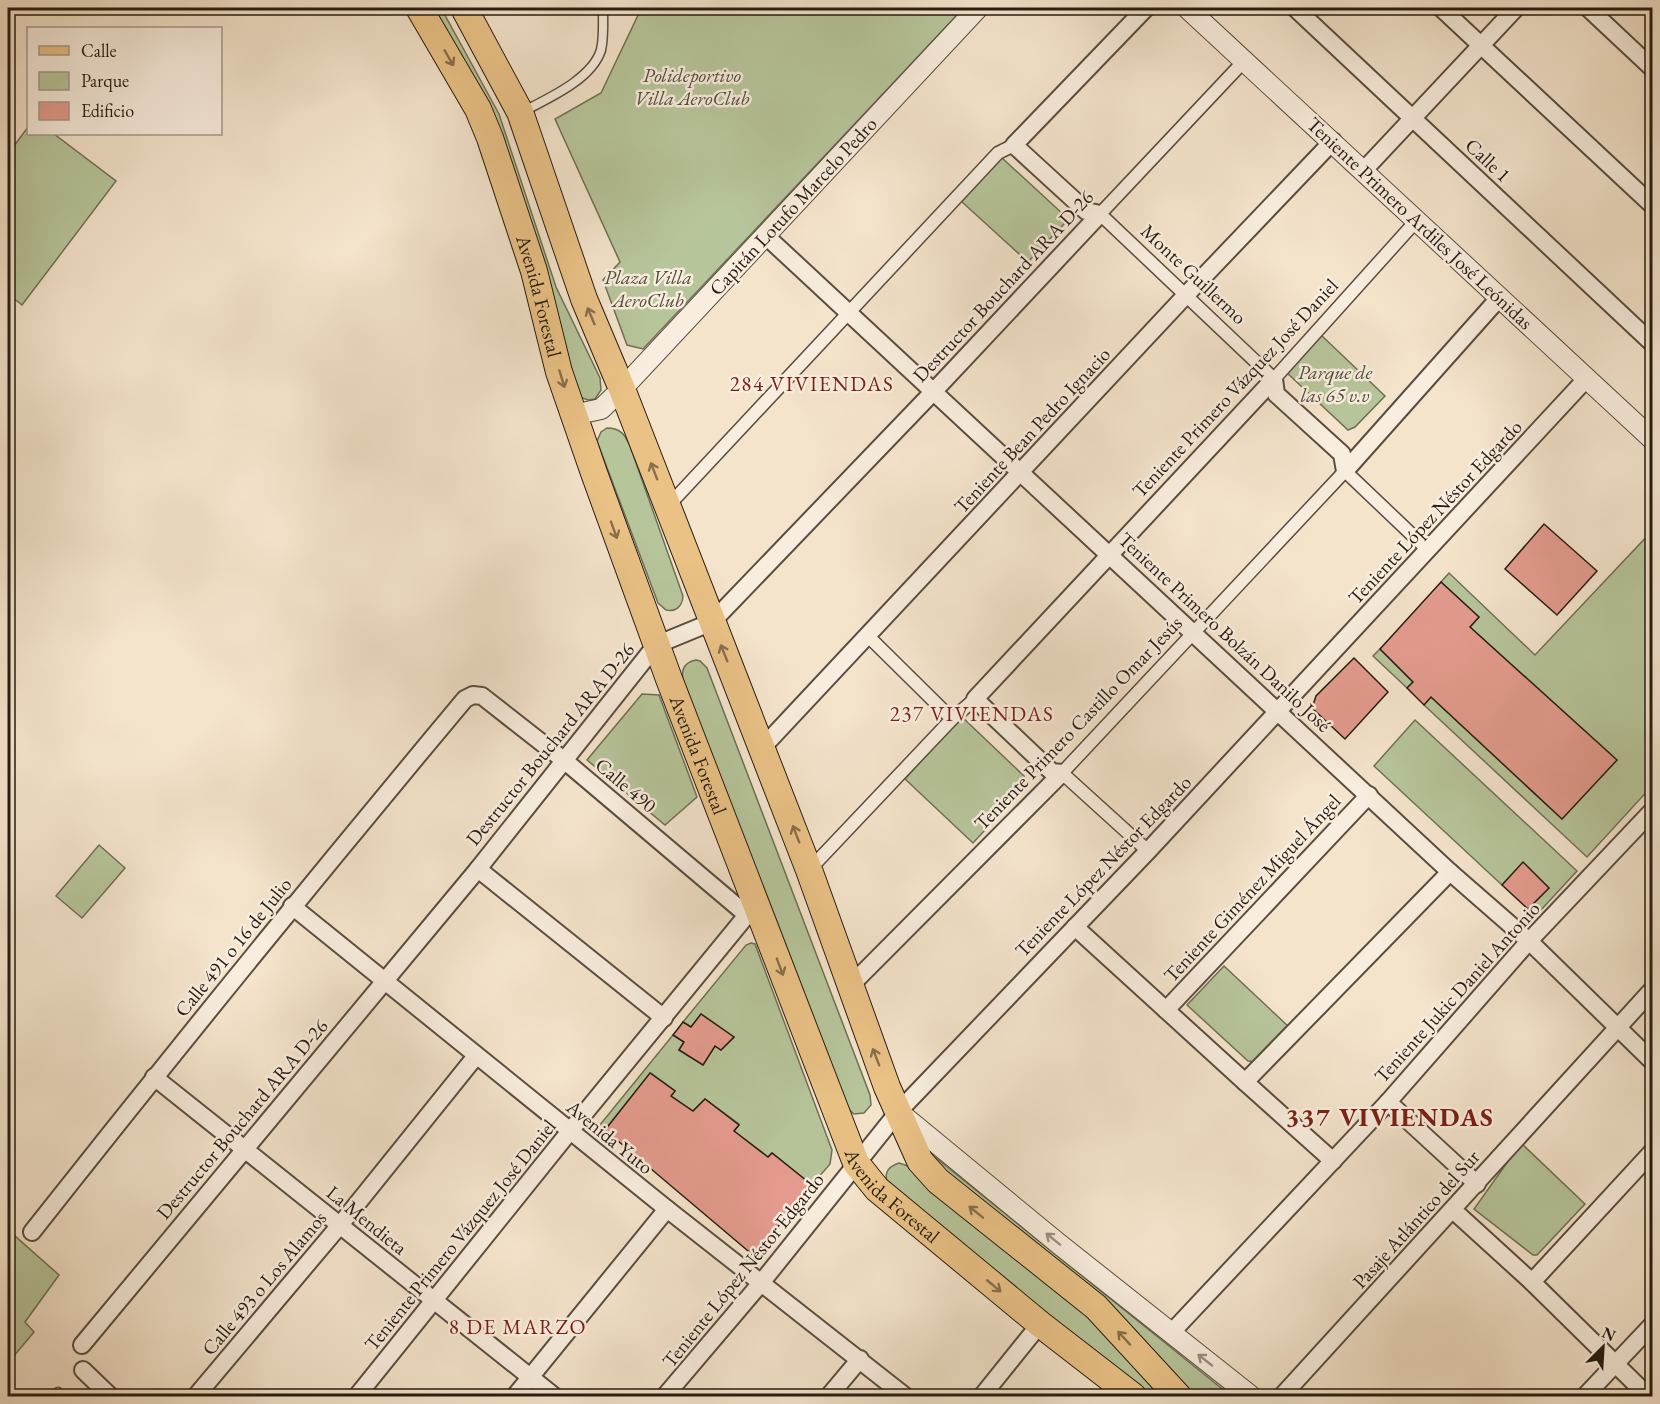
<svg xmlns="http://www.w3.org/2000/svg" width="1660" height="1404" viewBox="0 0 1660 1404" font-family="'EB Garamond',serif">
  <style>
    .green { fill: #b7c59b; stroke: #6e7056; stroke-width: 1.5 }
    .building { fill: #e49b8e; stroke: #261c12; stroke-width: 1.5 }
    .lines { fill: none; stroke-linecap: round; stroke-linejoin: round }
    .service-casing { stroke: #5a4e40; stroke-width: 11 }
    .pedestrian-casing { stroke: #5a4e40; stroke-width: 15 }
    .minor-casing { stroke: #5a4e40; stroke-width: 20 }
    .tertiary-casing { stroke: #5a4e40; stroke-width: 22 }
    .primary-casing { stroke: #261c12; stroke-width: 28 }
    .service { stroke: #f8edde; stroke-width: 8 }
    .pedestrian { stroke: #f8edde; stroke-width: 12 }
    .minor { stroke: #f8edde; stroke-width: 16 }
    .tertiary { stroke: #f8edde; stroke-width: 20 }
    .primary { stroke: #eac286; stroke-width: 26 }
    .oneway { stroke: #886f4c }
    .oneway2 { stroke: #9a8f82 }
    .labels { text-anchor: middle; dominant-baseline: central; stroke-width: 5; stroke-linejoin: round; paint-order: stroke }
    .park-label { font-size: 20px; font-style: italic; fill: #524f3b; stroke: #f8edde }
    .street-label { font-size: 20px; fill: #261c12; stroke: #f8edde }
    .neighbourhood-label { font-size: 21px; letter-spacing: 1.5px; fill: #7a1f14; stroke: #f8edde }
    .district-label { font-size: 26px; font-weight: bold; letter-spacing: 1.5px; fill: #7a1f14; stroke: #f8edde }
  </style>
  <rect width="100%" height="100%" fill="#f4e4cc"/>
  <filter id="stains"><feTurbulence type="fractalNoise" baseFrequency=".00333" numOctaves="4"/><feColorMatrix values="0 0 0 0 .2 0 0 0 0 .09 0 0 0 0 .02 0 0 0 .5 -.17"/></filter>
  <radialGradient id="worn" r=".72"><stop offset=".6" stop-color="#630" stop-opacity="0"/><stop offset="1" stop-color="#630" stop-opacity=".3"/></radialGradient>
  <g class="green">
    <path d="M432 8H441L499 114 556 287 600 378 601 390 595 399 588 400 577 396Z"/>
    <path d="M640 8H950L957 15 643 349 627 345 603 280 620 262 555 119 601 93 640 11Z"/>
    <path d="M28 127V134H54L116 181 22 305 8 294V154Z"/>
    <path d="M1001 157 1064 215V224L1028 262 961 201Z"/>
    <path d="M1321 335 1385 396 1355 427 1348 430 1286 372Z"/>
    <path d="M607 428C621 428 625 435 630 446L683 596C682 607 676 612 666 610L658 603 597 441 601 432Z"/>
    <path d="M1652 531V786L1587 857 1424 705 1431 697 1562 819 1617 760 1470 627 1479 617 1441 582 1449 573 1535 655Z"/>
    <path d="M1380 649 1413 682 1407 688 1373 656Z"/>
    <path d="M696 660 700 661 707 668 870 1095 871 1105 864 1113 854 1114 846 1107 683 679C681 669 685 662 696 660Z"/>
    <path d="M642 694 659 695 697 797 665 825 587 760Z"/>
    <path d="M961 716 1024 776V788L973 843 905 779Z"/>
    <path d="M1415 720 1577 871 1540 911 1531 912 1528 909 1549 888 1523 863 1502 885 1374 766Z"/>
    <path d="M99 845 125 868 82 918 56 896Z"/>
    <path d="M751 943 755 944 832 1150 830 1164 812 1185 772 1153 768 1157 734 1131 739 1124 705 1099 693 1111 671 1096 675 1091 651 1073 605 1130 599 1126 673 1035 684 1042 679 1050 703 1065 715 1046 721 1050 734 1037 701 1014 691 1027 683 1022 746 945Z"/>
    <path d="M1224 966 1289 1027 1257 1062 1248 1061 1187 1005Z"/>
    <path d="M1521 1143 1585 1204 1537 1255H1533L1474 1209Z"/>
    <path d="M925 1149 1231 1396H1192L1152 1359 946 1179Z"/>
    <path d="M899 1163 908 1166 1086 1311 1165 1396H1150L891 1191C884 1178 883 1168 899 1163Z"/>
    <path d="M8 1218 14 1235 59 1275 25 1322 34 1332 8 1363Z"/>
  </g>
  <g class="building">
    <path d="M1544 524 1597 571 1557 615 1505 569Z"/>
    <path d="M1441 582 1479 617 1470 627 1617 760 1562 819 1431 697 1424 705 1407 688 1413 682 1380 649Z"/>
    <path d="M1354 658 1388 692 1345 739 1312 708 1316 696Z"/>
    <path d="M1523 862 1549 888 1528 909 1502 885Z"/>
    <path d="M701 1014 734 1037 721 1050 715 1046 703 1065 679 1050 684 1042 673 1035 683 1022 691 1027Z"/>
    <path d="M650 1073 675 1091 671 1096 693 1111 705 1099 739 1125 734 1131 768 1157 772 1153 812 1185 754 1256 605 1130Z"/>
  </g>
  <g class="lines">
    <defs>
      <g id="service">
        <path d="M524 111C549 98 592 79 601 50 604 37 603 22 603 8"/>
        <path d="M58 1392 63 1396"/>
      </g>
      <g id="pedestrian">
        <path d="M1245 60 1100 214 1274 379 1417 220"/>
        <path d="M668 506 998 153 1014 145"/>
        <path d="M868 636 952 719"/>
        <path d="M1148 851 1062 773 1345 471 1428 550"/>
        <path d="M809 870 952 719 975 699"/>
      </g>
      <g id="minor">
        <path d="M1295 8 1652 343"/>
        <path d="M1441 8 1652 205"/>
        <path d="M1588 8 1652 68"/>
        <path d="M1364 170 1516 8"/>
        <path d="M1100 214 1086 211 1014 145 1146 8"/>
        <path d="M766 236 1450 872 1529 941 1652 1061"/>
        <path d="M1274 379 1276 394 1342 454 1345 471"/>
        <path d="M1345 471 1500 297"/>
        <path d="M762 748 1186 295 1333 141"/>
        <path d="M1062 773 1052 772 975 699 1274 379"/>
        <path d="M478 869 664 1018"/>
        <path d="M292 906 667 1209 905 1396"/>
        <path d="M1075 927 1245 1082 1333 1161"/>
        <path d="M850 986 1062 773"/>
        <path d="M1166 1010 1369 795"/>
        <path d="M154 1077 554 1396"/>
        <path d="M1245 1082 1450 872"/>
        <path d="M1388 1102 1477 1184"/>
        <path d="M1453 1210 1532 1282 1648 1396"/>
        <path d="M32 1232C174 1052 318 875 465 699L473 695 482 696 565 761 747 915"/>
        <path d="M1532 1282 1652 1152"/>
        <path d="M1171 1333 1388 1102 1529 941 1652 811"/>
        <path d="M82 1345 478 869 656 645 712 622 934 391 1100 214"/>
        <path d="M83 1370 110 1396"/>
        <path d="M196 1396 340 1225 476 1056"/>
        <path d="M357 1396 570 1131 747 915 756 913"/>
        <path d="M515 1396 667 1209"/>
        <path d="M665 1396 761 1283 898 1112 1148 851 1587 378"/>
        <path d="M829 1396 860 1359"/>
        <path d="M982 1396 1040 1324"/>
        <path d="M1282 1396 1652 990"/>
        <path d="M1585 1396 1652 1325"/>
      </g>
      <g id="tertiary">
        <path d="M1187 8 1652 439"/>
        <path d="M573 415 601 409 622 389 978 8"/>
        <path d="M901 1114 1059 1244 1251 1396"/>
      </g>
      <g id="primary">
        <path id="s1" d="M419 8 478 109 490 138 534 271 559 372 594 473 669 679 856 1163 877 1189 1040 1324 1133 1396"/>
        <path d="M464 8 520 112 584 299 622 389 809 870 887 1087 920 1161 938 1181 1096 1307 1178 1396"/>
      </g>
    </defs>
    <use href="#service" class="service-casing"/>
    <use href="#pedestrian" class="pedestrian-casing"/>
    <use href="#minor" class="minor-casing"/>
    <use href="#tertiary" class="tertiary-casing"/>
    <use href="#primary" class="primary-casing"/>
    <use href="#service" class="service"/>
    <use href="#pedestrian" class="pedestrian"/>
    <use href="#minor" class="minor"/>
    <use href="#tertiary" class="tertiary"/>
    <use href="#primary" class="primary"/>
  </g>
  <defs><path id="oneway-shaft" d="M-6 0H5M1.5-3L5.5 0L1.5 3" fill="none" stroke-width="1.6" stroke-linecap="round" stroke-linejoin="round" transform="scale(1.5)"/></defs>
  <g class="oneway">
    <use href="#oneway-shaft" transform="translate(449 58) rotate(60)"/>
    <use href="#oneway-shaft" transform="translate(591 316) rotate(-113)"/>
    <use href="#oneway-shaft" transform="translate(562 379) rotate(73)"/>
    <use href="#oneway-shaft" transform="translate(654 471) rotate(-111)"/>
    <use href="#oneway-shaft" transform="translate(614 530) rotate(70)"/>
    <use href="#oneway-shaft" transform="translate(724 653) rotate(-112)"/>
    <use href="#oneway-shaft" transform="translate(796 834) rotate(-111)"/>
    <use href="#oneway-shaft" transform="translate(780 967) rotate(69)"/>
    <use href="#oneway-shaft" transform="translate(876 1057) rotate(-111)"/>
    <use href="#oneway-shaft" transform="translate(976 1212) rotate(-141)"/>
    <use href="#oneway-shaft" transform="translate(994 1286) rotate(40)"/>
    <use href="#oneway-shaft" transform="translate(1124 1338) rotate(-133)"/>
  </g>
  <g class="oneway2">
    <use href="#oneway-shaft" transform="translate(1053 1239) rotate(-141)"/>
    <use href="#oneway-shaft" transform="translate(1205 1360) rotate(-142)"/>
  </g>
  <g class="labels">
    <g class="park-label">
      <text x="692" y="75">Polideportivo<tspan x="692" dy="23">Villa AeroClub</tspan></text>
      <text x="648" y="277">Plaza Villa<tspan x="648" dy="23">AeroClub</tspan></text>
      <text x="1335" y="372">Parque de<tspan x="1335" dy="23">las 65 v.v</tspan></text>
    </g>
    <g class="street-label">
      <text transform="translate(1488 160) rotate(43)">Calle 1</text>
      <text transform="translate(793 206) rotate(-47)">Capitán Lotufo Marcelo Pedro</text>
      <text transform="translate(1420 223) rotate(43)">Teniente Primero Ardiles José Leónidas</text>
      <text transform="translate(1194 274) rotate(43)">Monte Guillermo</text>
      <text transform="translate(1003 286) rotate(-47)">Destructor Bouchard ARA D-26</text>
      <text stroke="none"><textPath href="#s1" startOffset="314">Avenida Forestal</textPath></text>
      <text transform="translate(1235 388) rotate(-47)">Teniente Primero Vázquez José Daniel</text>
      <text transform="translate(1032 430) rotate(-47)">Teniente Bean Pedro Ignacio</text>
      <text transform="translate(1435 512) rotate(-47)">Teniente López Néstor Edgardo</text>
      <text transform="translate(1225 632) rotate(43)">Teniente Primero Bolzán Danilo José</text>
      <text transform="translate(1078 723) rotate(-46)">Teniente Primero Castillo Omar Jesús</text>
      <text transform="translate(550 744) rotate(-51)">Destructor Bouchard ARA D-26</text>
      <text stroke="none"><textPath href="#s1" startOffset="800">Avenida Forestal</textPath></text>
      <text transform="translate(626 785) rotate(40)">Calle 490</text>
      <text transform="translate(1103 866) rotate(-46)">Teniente López Néstor Edgardo</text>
      <text transform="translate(1252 888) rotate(-47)">Teniente Giménez Miguel Ángel</text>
      <text transform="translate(233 947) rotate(-51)">Calle 491 o 16 de Julio</text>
      <text transform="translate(1457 992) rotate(-48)">Teniente Jukic Daniel Antonio</text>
      <text transform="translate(242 1119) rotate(-50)">Destructor Bouchard ARA D-26</text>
      <text transform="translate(610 1137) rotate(39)">Avenida Yuto</text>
      <text stroke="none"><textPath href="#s1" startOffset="1286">Avenida Forestal</textPath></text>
      <text transform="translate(1416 1219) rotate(-48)">Pasaje Atlántico del Sur</text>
      <text transform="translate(367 1220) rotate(39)">La Mendieta</text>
      <text transform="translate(460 1235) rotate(-51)">Teniente Primero Vázquez José Daniel</text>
      <text transform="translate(743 1270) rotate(-51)">Teniente López Néstor Edgardo</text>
      <text transform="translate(264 1283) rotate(-50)">Calle 493 o Los Alamos</text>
    </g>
    <g class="neighbourhood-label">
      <text x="812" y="383">284 VIVIENDAS</text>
      <text x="972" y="713">237 VIVIENDAS</text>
      <text x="518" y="1326">8 DE MARZO</text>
    </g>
    <g class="district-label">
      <text x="1390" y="1117">337 VIVIENDAS</text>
    </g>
  </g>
  <rect width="1660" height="1404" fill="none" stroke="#f4e4cc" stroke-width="30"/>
  <rect x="9" y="9" width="1642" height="1386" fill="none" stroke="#261c12" stroke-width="3"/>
  <rect x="15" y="15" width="1630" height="1374" fill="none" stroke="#261c12" stroke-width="1.5"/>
  <rect x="27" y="27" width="195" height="108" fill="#f8edde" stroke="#a4998c" stroke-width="1.5"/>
  <rect x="39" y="46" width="30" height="9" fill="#eac286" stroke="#a4998c" stroke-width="1.5"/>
  <text x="81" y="57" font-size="18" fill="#261c12">Calle</text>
  <rect x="39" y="72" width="30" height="18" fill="#b7c59b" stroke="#a4998c" stroke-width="1.5"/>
  <text x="81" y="87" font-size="18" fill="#261c12">Parque</text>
  <rect x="39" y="102" width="30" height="18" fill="#e49b8e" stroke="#a4998c" stroke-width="1.5"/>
  <text x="81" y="117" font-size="18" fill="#261c12">Edificio</text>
  <g transform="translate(1603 1347) rotate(24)" stroke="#f8edde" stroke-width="4.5" paint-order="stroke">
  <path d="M0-4.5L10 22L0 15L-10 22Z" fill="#261c12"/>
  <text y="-9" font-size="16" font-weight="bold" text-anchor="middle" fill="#261c12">N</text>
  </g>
  <rect width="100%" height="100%" filter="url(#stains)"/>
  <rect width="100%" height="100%" fill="url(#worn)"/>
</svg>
